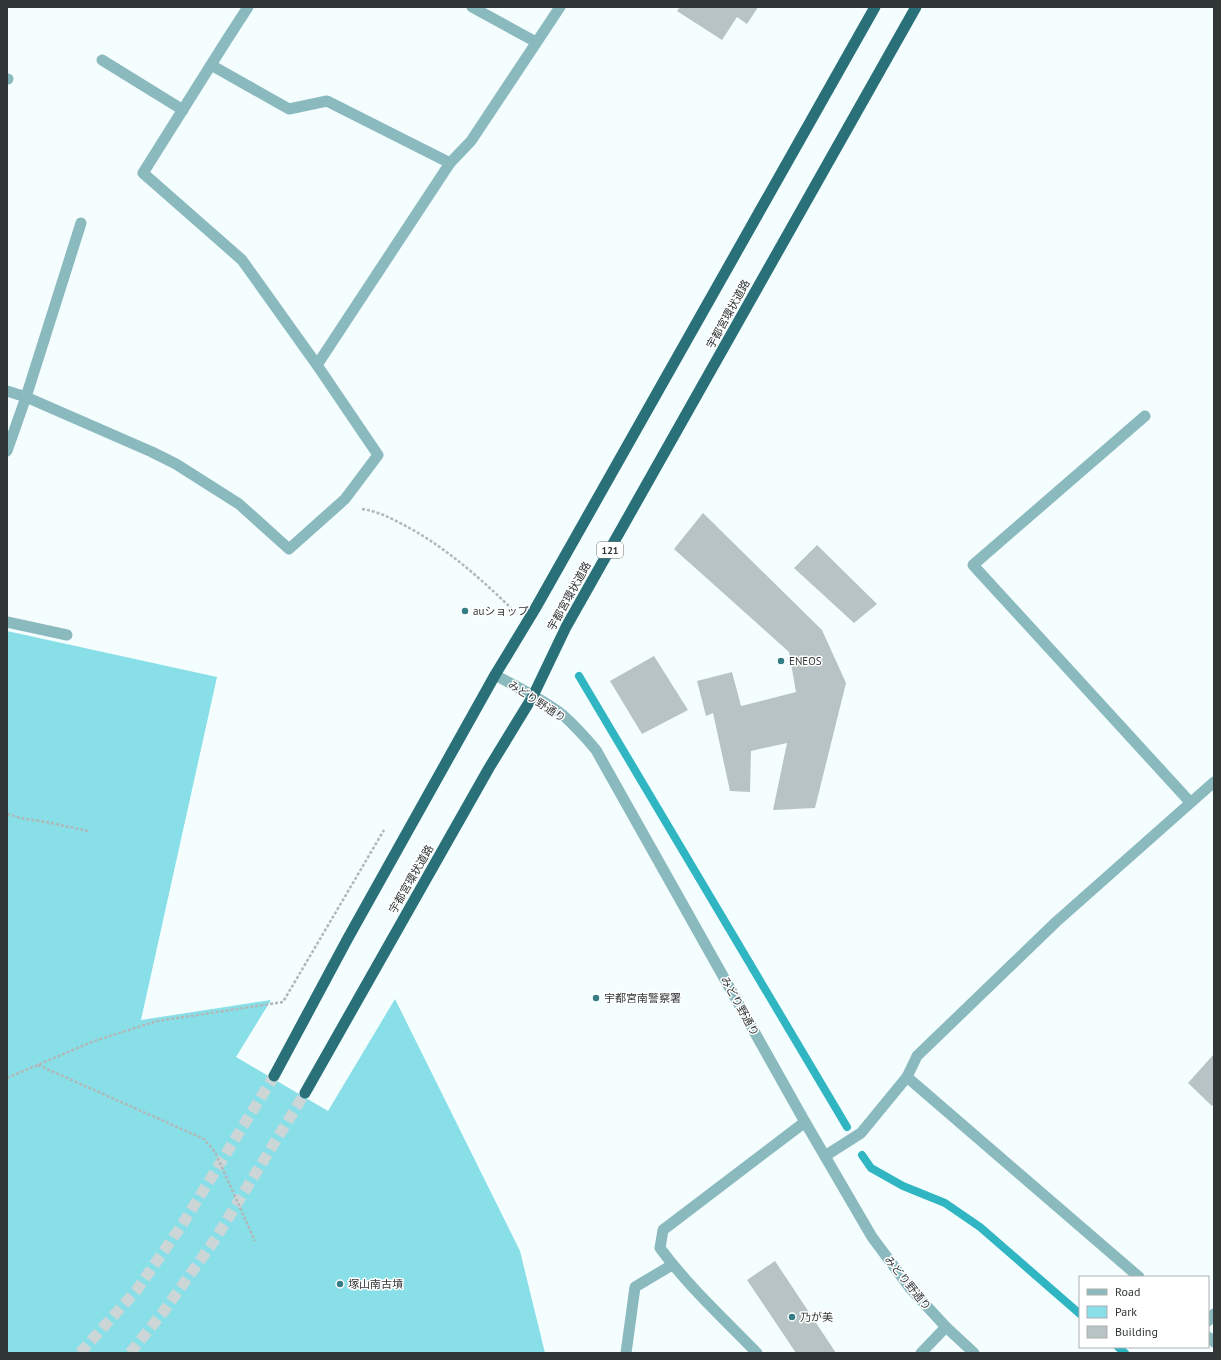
<svg xmlns="http://www.w3.org/2000/svg" width="1221" height="1360" viewBox="0 0 1221 1360" font-family="'PT Sans','Noto Sans JP',sans-serif">
  <style>
    .green { fill: #89dfe8 }
    .lines { fill: none; stroke-linecap: round; stroke-linejoin: round }
    .stream { stroke: #30b5c2; stroke-width: 8 }
    .building { fill: #b7c3c4 }
    .trunk-tunnel { stroke: #cdd6d7; stroke-width: 11; stroke-dasharray: 11 5.5; stroke-linecap: butt }
    .path { stroke: #b0b8b9; stroke-width: 2.5; stroke-dasharray: 3 2; stroke-linecap: butt }
    .minor { stroke: #8ab9be; stroke-width: 11 }
    .tertiary { stroke: #8ab9be; stroke-width: 11 }
    .trunk { stroke: #297078; stroke-width: 11 }
    .poi-dot { fill: #357d84; stroke: #fff; stroke-width: 1.5 }
    .labels { text-anchor: middle; dominant-baseline: central; stroke-width: 3; stroke-linejoin: round; paint-order: stroke }
    .shield { fill: #fff; stroke: #6f7273; stroke-width: 1 }
    .shield-label { font-size: 10px; font-weight: bold; fill: #313637 }
    .street-label { font-size: 11px; fill: #313637; stroke: #fff }
    .poi-label { font-size: 11px; fill: #313637; stroke: #fff; text-anchor: start }
  </style>
  <rect width="100%" height="100%" fill="#f4feff"/>
  <path class="green" d="M7 631 217 677 141 1020 271 1000 236 1057 328 1111 395 999 520 1251 545 1353H7Z"/>
  <g class="lines">
    <g class="stream">
      <path d="M579 676 847 1127"/>
      <path d="M862 1155 871 1168 903 1186 945 1203 980 1227 1080 1314"/>
      <path d="M1118 1347 1125 1353"/>
    </g>
  </g>
  <g class="building">
    <path d="M680 7H758L747 24 737 17 722 40 677 11Z"/>
    <path d="M703 513 822 630 846 683 815 808 773 810 787 743 751 751 750 792 730 791 713 713 706 716 697 681 732 672 741 706 796 692 789 652 674 549Z"/>
    <path d="M817 545 877 604 854 623 794 568Z"/>
    <path d="M654 656 688 710 642 734 610 681Z"/>
    <path d="M1214 1054V1104L1212 1106 1188 1083Z"/>
    <path d="M775 1261 836 1353H796L747 1280Z"/>
  </g>
  <g class="lines">
    <g class="trunk-tunnel">
      <path d="M80 1353 136 1291 182 1225 274 1076"/>
      <path d="M130 1353 164 1311 214 1241 305 1093"/>
    </g>
    <g class="path">
      <path d="M362 509C376 511 389 517 402 524 443 545 479 577 512 609"/>
      <path d="M7 814 25 819 46 822 88 831"/>
      <path d="M38 1065 204 1139 215 1152 255 1241"/>
      <path d="M7 1078 94 1041 157 1021 283 1002 384 830"/>
    </g>
    <g class="minor">
      <path d="M472 7 536 42"/>
      <path d="M102 60 183 110"/>
      <path d="M211 65 289 109 327 101 450 163"/>
      <path d="M7 79H8"/>
      <path d="M317 365 450 163 471 141 560 7"/>
      <path d="M7 391 26 397 152 452 176 464 239 504 289 549 345 499 378 455 317 365 242 260 143 173 226 41 248 7"/>
      <path d="M1145 416 973 565 1190 802"/>
      <path d="M7 451 26 397 81 223"/>
      <path d="M7 622 67 635"/>
      <path d="M907 1077 917 1056 1056 922 1214 782"/>
      <path d="M825 1156 861 1133 907 1077 1139 1277"/>
      <path d="M1208 1321 1214 1314"/>
      <path d="M1208 1337 1214 1342"/>
      <path d="M626 1353 635 1287 672 1265"/>
      <path d="M757 1353C724 1319 688 1286 660 1248L663 1230 805 1122"/>
      <path d="M921 1353 946 1327"/>
    </g>
    <path class="tertiary" d="M495 675C517 687 546 701 564 716 576 727 586 738 596 750L805 1122 872 1237 910 1288 946 1327 974 1353"/>
    <g class="trunk">
      <path d="M274 1076 348 938 495 675 535 609 875 7"/>
      <path d="M305 1093 489 768 533 696 566 627 916 7"/>
    </g>
  </g>
  <g class="poi-dot">
    <circle cx="465" cy="611" r="4"/>
    <circle cx="781" cy="661" r="4"/>
    <circle cx="596" cy="998" r="4"/>
    <circle cx="340" cy="1284" r="4"/>
    <circle cx="792" cy="1317" r="4"/>
  </g>
  <g class="labels">
    <rect class="shield" x="597" y="542" width="26" height="16" rx="3"/>
    <g class="shield-label">
      <text x="610" y="550">121</text>
    </g>
    <g class="street-label">
      <text transform="translate(728 314) rotate(-61)">宇都宮環状道路</text>
      <text transform="translate(569 596) rotate(-61)">宇都宮環状道路</text>
      <text transform="translate(537 701) rotate(33)">みどり野通り</text>
      <text transform="translate(411 879) rotate(-60)">宇都宮環状道路</text>
      <text transform="translate(740 1006) rotate(61)">みどり野通り</text>
      <text transform="translate(908 1283) rotate(51)">みどり野通り</text>
    </g>
    <g class="poi-label">
      <text x="473" y="611">auショップ</text>
      <text x="789" y="661">ENEOS</text>
      <text x="604" y="998">宇都宮南警察署</text>
      <text x="348" y="1284">塚山南古墳</text>
      <text x="800" y="1317">乃が美</text>
    </g>
  </g>
  <rect width="1221" height="1360" fill="none" stroke="#313637" stroke-width="16"/>
  <rect x="1079" y="1276" width="130" height="72" fill="#ffffff" stroke="#adafaf"/>
  <rect x="1087" y="1289" width="20" height="6" fill="#8ab9be" stroke="#adafaf"/>
  <text x="1115" y="1296" font-size="12" fill="#313637">Road</text>
  <rect x="1087" y="1306" width="20" height="12" fill="#89dfe8" stroke="#adafaf"/>
  <text x="1115" y="1316" font-size="12" fill="#313637">Park</text>
  <rect x="1087" y="1326" width="20" height="12" fill="#b7c3c4" stroke="#adafaf"/>
  <text x="1115" y="1336" font-size="12" fill="#313637">Building</text>
</svg>
